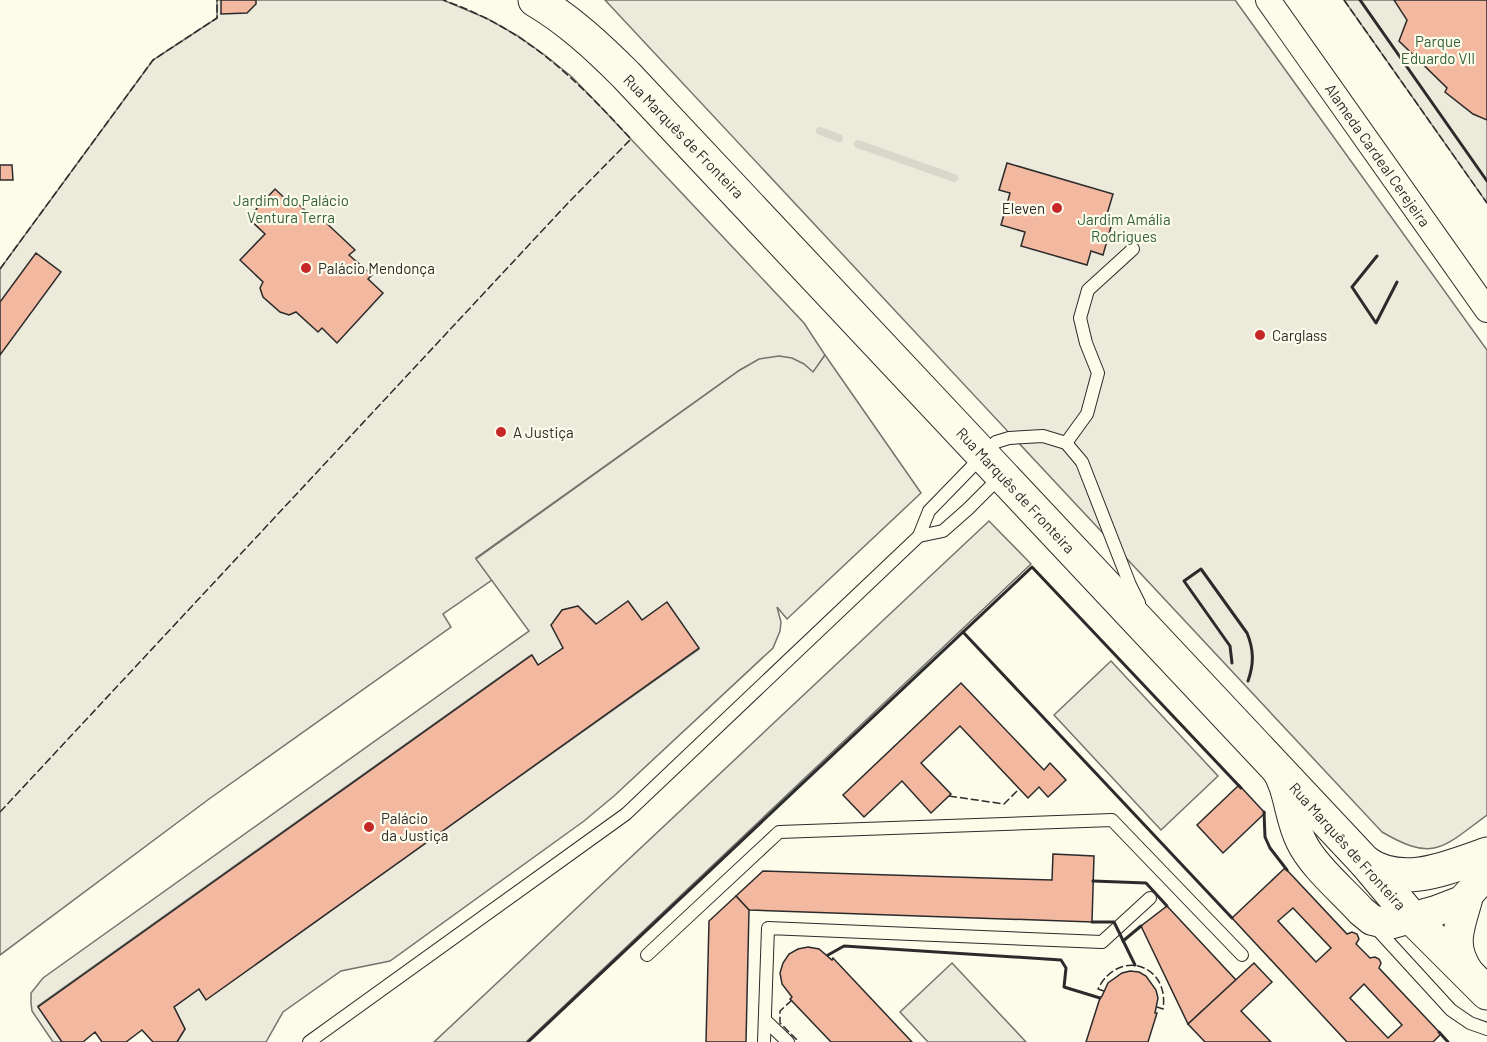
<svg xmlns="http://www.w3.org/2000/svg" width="1487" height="1042" viewBox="0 0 1487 1042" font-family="Barlow,sans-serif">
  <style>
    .green { fill: #ecebdb; stroke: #74746e; stroke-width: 1.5 }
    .parking { fill: #eceadb; stroke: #74746e; stroke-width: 1.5 }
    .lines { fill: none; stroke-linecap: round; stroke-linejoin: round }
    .stream { stroke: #d8d7c9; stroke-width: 8 }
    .building { fill: #f2b8a0; stroke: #2b2b2b; stroke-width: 1.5; fill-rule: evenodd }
    .service-casing { stroke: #2b2b2b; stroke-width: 14 }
    .minor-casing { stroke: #2b2b2b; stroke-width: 26 }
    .tertiary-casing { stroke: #2b2b2b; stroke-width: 32 }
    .secondary-casing { stroke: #2b2b2b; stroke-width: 35 }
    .service { stroke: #fdfbea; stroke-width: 12 }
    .minor { stroke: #fdfbea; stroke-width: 24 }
    .tertiary { stroke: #fdfbea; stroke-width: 30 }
    .secondary { stroke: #fdfbea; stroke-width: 33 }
    .fence { stroke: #2b2b2b; stroke-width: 1.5; stroke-dasharray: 8 3; stroke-linecap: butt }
    .wall { stroke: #2b2b2b; stroke-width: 3 }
    .poi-dot { fill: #c62828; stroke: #fdfbea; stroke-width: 2 }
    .labels { text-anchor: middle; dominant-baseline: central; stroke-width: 4.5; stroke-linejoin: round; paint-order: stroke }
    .park-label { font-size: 15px; fill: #34623c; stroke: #fdfbea }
    .street-label { font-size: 15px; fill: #2b2b2b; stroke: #fdfbea }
    .poi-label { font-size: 15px; fill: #2b2b2b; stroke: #fdfbea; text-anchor: start }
  </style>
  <rect width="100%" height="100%" fill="#fdfbea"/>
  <g class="green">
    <path d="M217 0H443L488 19 518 36 546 56 572 77 597 103 804 323 825 355 813 373C790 350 765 356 740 370L476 558 492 580 443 614 451 627 209 799 0 955V269L153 60 217 18Z"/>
    <path d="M605 0H1235L1487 350V815C1443 847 1435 863 1382 832Z"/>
    <path d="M1344 0H1487V203Z"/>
    <path d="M1111 661 1218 776 1161 830 1054 715Z"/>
    <path d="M952 963 1026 1042H928L900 1012Z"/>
  </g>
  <g class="parking">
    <path d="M825 355 921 493 787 619 777 607 781 622 780 631 773 648 614 796 584 821 390 961 341 971 283 1012 266 1042H177L185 1029 174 1007 199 989 206 999 699 649 667 603 642 620 596 624 578 606 562 610 563 648 538 665 531 655 38 1006 62 1042H53L32 1011 31 1003V993L43 978 529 631 476 559 740 370 759 359 779 356 792 358 804 364 813 372Z"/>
    <path d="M989 521 1031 564 526 1042H434Z"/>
  </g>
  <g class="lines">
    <g class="stream">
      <path d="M820 131 839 138"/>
      <path d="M858 144 954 178"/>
    </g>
  </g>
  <g class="building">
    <path d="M221 0H256V4L247 13 221 14Z"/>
    <path d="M1394 0H1487V120L1473 114 1445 92 1447 88 1399 41 1407 20Z"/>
    <path d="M1007 163 1113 194 1105 221 1112 223 1103 255 1091 251 1087 265 1021 246 1025 232 1001 225 1010 193 999 190Z"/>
    <path d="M0 165H12L13 180H0Z"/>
    <path d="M275 189 293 206 296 202 318 222 321 218 355 250 349 255 372 275 368 279 383 293 337 343 322 328 318 332 296 312 289 315 280 312 263 297 260 288 263 282 240 260 265 234 248 218Z"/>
    <path d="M36 253 61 272 0 355V302Z"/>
    <path d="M628 601 642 620 667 602 699 648 206 1000 199 989 174 1007 185 1029 177 1042H153L142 1030 126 1042H102L95 1032 83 1042H62L38 1007 532 655 538 665 563 648 551 625 562 610 578 606 596 624Z"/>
    <path d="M961 683 1044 770 1050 763 1066 780 1048 797 1039 787 1028 798 960 726 921 763 951 794 931 813 902 781 864 817 843 795Z"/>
    <path d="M1239 785 1265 813 1223 853 1197 825Z"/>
    <path d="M1053 854 1094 856 1092 922 749 910 736 896 763 871 1052 880Z"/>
    <path d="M1285 868 1347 934 1352 932 1357 934 1359 939 1356 944 1370 958 1375 957 1379 959 1381 963 1379 968 1441 1034 1433 1042H1347L1232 918ZM1293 908 1331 948 1316 962 1278 921ZM1364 984 1402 1025 1388 1038 1350 998Z"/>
    <path d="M736 896 749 910 746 1042H706L709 921Z"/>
    <path d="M1167 906 1236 980 1188 1024 1141 926Z"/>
    <path d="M808 947 819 949 832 960 833 958 912 1042H831L790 999 792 997 782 984 780 973 783 963 789 954 798 949Z"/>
    <path d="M1254 963 1272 982 1241 1011 1271 1042H1205L1188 1024Z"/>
    <path d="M1130 971 1139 972 1146 976 1156 990 1158 998 1155 1013H1157L1148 1042H1086L1100 998 1102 996 1108 983 1122 973Z"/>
  </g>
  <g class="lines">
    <defs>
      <g id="service">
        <path d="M1066 443 1087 414 1098 373 1086 343 1080 318 1088 290 1133 249"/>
        <path d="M919 536 943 531 968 509 1000 477"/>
        <path d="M1376 928 1451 1010 1470 1023 1487 1029"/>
        <path d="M647 955 779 832 1112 820 1242 955"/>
        <path d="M765 1020 788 1042"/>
        <path d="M309 1042 626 814 919 536 929 511 996 442 1009 438 1043 436 1066 443 1082 462 1130 585 1139 603"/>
        <path d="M764 1042 768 928 1102 942 1150 898"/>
      </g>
      <path id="minor" d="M1268 0 1487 310"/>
      <g id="tertiary">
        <path d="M1275 767C1290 789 1289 818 1301 841 1312 865 1343 891 1361 911L1372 920 1389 924 1436 911 1462 901 1487 874"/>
        <path d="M1468 896C1460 927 1449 944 1469 973"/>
      </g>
      <g id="secondary">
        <path d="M535 0C569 20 598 47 626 75L1365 862 1412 918 1487 993"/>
        <path d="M1365 862C1402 889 1449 867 1487 854"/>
      </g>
    </defs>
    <use href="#service" class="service-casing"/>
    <use href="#minor" class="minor-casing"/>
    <use href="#tertiary" class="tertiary-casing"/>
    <use href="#secondary" class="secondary-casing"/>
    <use href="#service" class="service"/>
    <use href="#minor" class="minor"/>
    <use href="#tertiary" class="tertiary"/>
    <use href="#secondary" class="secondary"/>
    <g class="fence">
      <path d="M1344 0 1487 203"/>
      <path d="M0 269 153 60 217 18V0"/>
      <path d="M949 796 1004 804 1019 789"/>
      <path d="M0 812 568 203 631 139C573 76 525 29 443 0"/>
      <path d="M1104 991 1098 989C1118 948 1170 964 1163 1009L1157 1007"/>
      <path d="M792 1000 780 1011V1023L799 1042"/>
    </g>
    <g class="wall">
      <path d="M1360 0 1487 181"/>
      <path d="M1377 256 1352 287 1376 323 1397 282"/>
      <path d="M963 632 1232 918"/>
      <path d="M1232 663 1230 646 1184 581 1201 569 1247 633C1254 650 1254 664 1248 681"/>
      <path d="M1264 812 1265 837 1270 848 1287 870"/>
      <path d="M1093 881 1146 883 1167 906"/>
      <path d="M1092 922H1114L1135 965"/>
      <path d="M1123 941 1141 926"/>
      <path d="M828 955 844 946 1061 960 1066 968 1064 987 1100 998"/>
      <path d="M1439 1032 1448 1042"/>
      <path d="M528 1042 1032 567 1241 788"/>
    </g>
  </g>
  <g class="poi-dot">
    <circle cx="1057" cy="208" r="6"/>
    <circle cx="306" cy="268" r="6"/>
    <circle cx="1260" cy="335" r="6"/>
    <circle cx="501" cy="432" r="6"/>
    <circle cx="369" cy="827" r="6"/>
  </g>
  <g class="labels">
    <g class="park-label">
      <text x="1438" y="41">Parque<tspan x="1438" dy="17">Eduardo VII</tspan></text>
      <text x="291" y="200">Jardim do Palácio<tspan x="291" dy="17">Ventura Terra</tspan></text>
      <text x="1124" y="219">Jardim Amália<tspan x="1124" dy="17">Rodrigues</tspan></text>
    </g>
    <g class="street-label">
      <text transform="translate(684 136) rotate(46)">Rua Marquês de Fronteira</text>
      <text transform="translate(1378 155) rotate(55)">Alameda Cardeal Cerejeira</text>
      <text transform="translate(1016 490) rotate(47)">Rua Marquês de Fronteira</text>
      <text transform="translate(1348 846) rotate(48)">Rua Marquês de Fronteira</text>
    </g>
    <g class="poi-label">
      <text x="1045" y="208" text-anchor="end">Eleven</text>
      <text x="318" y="268">Palácio Mendonça</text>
      <text x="1272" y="335">Carglass</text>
      <text x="513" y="432">A Justiça</text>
      <text x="381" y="818">Palácio<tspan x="381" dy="17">da Justiça</tspan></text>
    </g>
  </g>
</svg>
